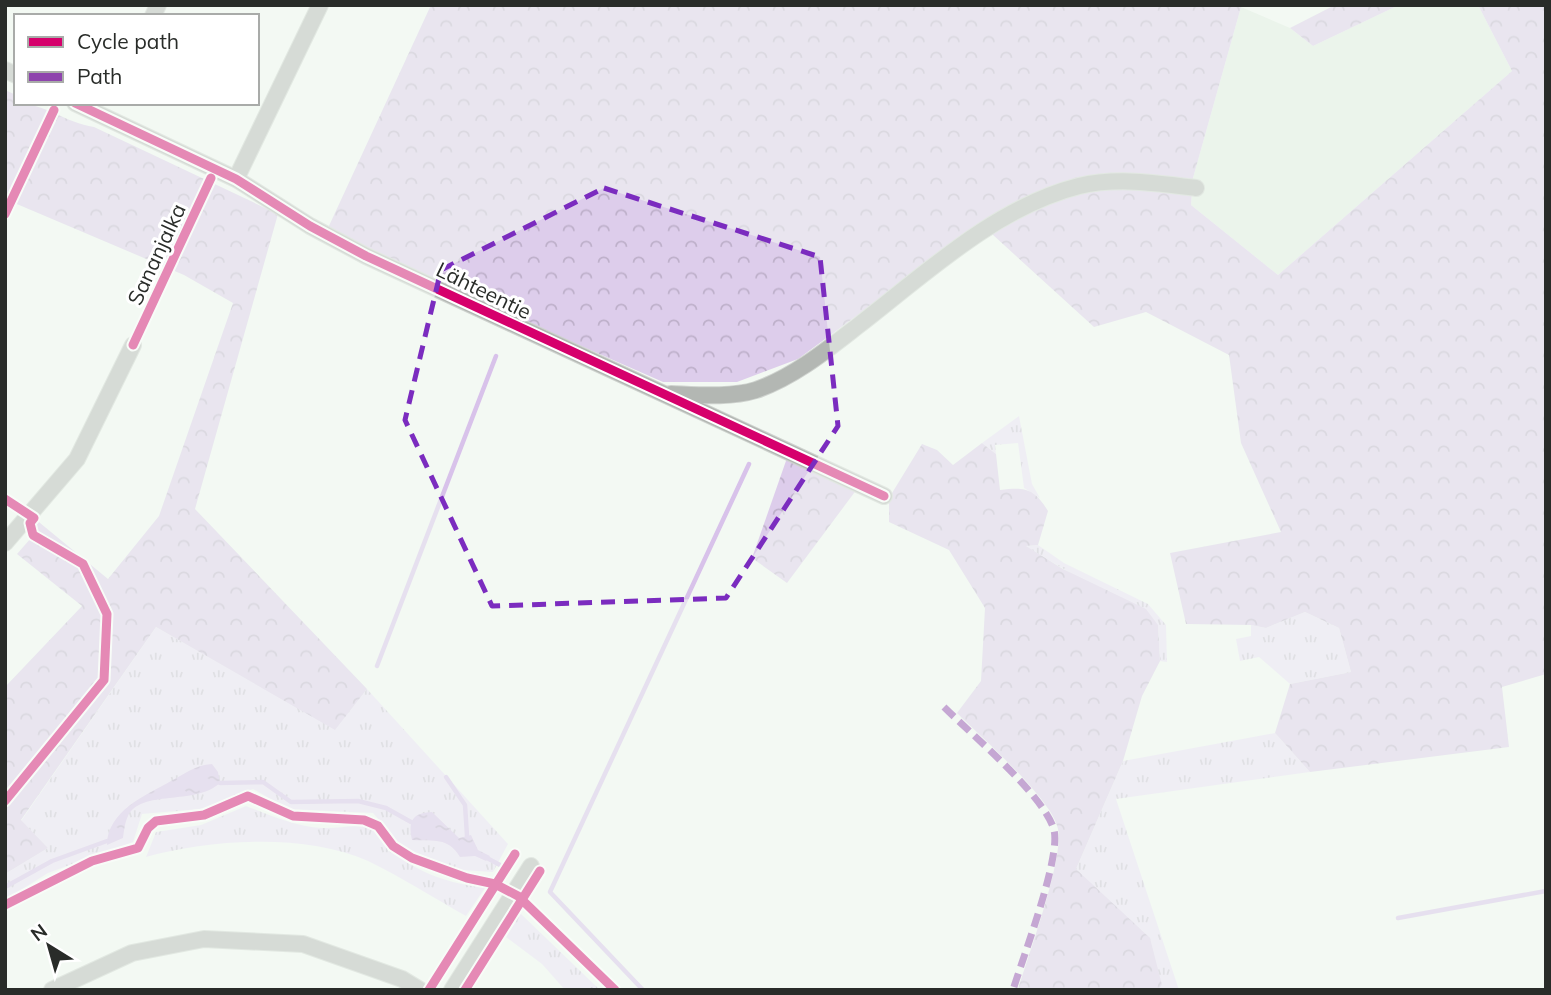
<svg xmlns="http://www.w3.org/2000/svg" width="1551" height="995" viewBox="0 0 1551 995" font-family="Mulish,sans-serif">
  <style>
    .built { fill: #e2ede2 }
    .grass { fill: url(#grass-tufts) }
    .forest { fill: url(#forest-crowns) }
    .water { fill: url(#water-ripples) }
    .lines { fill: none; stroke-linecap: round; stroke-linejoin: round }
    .stream { stroke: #d8c2ea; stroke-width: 4.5 }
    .street-casing { stroke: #cfd3cf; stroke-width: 18 }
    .street { stroke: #b3b7b3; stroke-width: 16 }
    .quiet { stroke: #8e44ad; stroke-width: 7; stroke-dasharray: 14 7; stroke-linecap: butt }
    .cycleway-casing { stroke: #fff; stroke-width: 13 }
    .cycleway { stroke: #d6006c; stroke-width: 9 }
    .marked { fill: none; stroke: #7b2cbf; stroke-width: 5; stroke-dasharray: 14 9; stroke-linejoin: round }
    .labels { text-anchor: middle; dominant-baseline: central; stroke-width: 6; stroke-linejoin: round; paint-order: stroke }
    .street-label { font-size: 21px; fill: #292c29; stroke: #fff }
  </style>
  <defs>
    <pattern id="grass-tufts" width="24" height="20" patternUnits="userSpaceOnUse" patternTransform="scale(1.75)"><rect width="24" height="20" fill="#ece1f6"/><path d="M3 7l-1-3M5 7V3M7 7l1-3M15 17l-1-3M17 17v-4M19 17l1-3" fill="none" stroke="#cac1d3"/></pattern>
    <pattern id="forest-crowns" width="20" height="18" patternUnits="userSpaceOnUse" patternTransform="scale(1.75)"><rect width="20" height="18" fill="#ddcdeb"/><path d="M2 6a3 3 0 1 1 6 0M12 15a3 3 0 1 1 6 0" fill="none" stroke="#beb0ca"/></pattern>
    <pattern id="water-ripples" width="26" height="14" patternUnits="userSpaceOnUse" patternTransform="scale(1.75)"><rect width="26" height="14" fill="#d8c2ea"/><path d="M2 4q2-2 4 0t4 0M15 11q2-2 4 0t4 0" fill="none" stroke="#b9a7c9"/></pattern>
  </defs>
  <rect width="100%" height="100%" fill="#f3f9f3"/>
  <path class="built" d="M1399 5H1478L1512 71 1278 275 1191 205 1193 178 1241 7 1290 28 1313 46Z"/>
  <g class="grass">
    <path d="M1019 416 1032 484 1040 498 1024 488 1018 443 995 445 996 454 982 443Z"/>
    <path d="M1038 545 1064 563 1148 604 1166 625 1167 662 1160 661 1158 625 1025 546Z"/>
    <path d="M1305 612 1339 628 1351 672 1290 684 1259 657 1240 661 1236 639 1251 636V625L1266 628Z"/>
    <path d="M156 627 335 729 367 689 508 844 493 872 461 870 402 847 373 813 288 809 253 789 200 809 142 814 133 842 48 873 5 900V874L48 848 21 821Z"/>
    <path d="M1275 733 1310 772 1116 799 1179 990H1158L1162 985 1076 869 1123 761Z"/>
    <path d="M246 806C270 815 296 827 322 828 340 829 355 823 373 829 396 866 443 883 485 888L466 916C434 898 401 877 368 861 306 833 210 839 146 857L156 832 201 825Z"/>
    <path d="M520 913 600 990H565L542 964 506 937Z"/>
  </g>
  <g class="forest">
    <path d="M431 5H1237L1241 7 1193 178 1191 205 1278 275 1512 71 1478 5H1546V674L1502 687 1509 747 1310 772 1275 733 1290 684 1351 672 1339 628 1305 612 1266 628 1251 625 1186 624 1170 553 1281 532 1241 443 1229 355 1146 312 1094 327 981 224 798 359 737 382H663L495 308 328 228Z"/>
    <path d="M1335 5H1399L1313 46 1290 28Z"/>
    <path d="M5 90 16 95V103C44 103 66 123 94 127L278 214 195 509 367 689 335 730 156 627 21 820 48 848 5 874V687L82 606 17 554 31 538 27 526 34 518 108 579 159 516 233 303 184 275 5 199Z"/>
    <path d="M982 443 996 454 1000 490C1025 487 1034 488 1048 511L1038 545 1026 546 1063 569 1146 609 1158 625 1160 661 1142 696 1123 761 1076 869 1150 938 1162 985 1158 990H1018C1028 956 1064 859 1058 829 1053 800 980 736 957 713L981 681 985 608 949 550 889 522V498L922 444 937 450 953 465Z"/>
    <path d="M787 458 857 489 787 583 752 558Z"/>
  </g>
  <g class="water">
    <path d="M212 764 218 772 220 783C195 806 141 789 128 816 125 822 124 831 123 838L107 845C107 811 146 795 171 781 185 774 195 765 212 764Z"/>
    <path d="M432 812 459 838 471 835 478 850 490 856 486 861 475 856 460 857C447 836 434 842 412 840 408 821 412 813 432 812Z"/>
  </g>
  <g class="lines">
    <g class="stream">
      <path d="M377 666 496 356"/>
      <path d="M446 777 465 805 467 836"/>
      <path d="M220 783 263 782 291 802 358 801 386 808 411 822"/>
      <path d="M487 858 500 865"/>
      <path d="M5 887 52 861 107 841"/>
      <path d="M1398 918 1546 891"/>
      <path d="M643 990 550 892 749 464"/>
    </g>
    <defs>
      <g id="street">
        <path d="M153 16 158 5"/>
        <path d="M5 70 16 75"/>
        <path d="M75 103 236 179 310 226 366 256 884 496"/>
        <path d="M236 179 320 5"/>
        <path d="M671 394C697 395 730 398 756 390 794 377 828 349 859 325 925 274 996 207 1079 186 1117 177 1158 183 1196 188"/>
        <path d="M5 543 77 459 133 345"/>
        <path d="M52 990 132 953 204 939 303 944 402 979 420 990"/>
        <path d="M452 990 531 866"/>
      </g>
    </defs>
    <use href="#street" class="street-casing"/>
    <use href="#street" class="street"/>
    <path class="quiet" d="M944 707C971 734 1045 796 1054 830 1061 858 1023 957 1013 990"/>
    <defs>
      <g id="cycleway">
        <path d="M75 103 236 179 310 226 366 256 884 496"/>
        <path d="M5 214 54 110"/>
        <path d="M133 345 211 178"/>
        <path d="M5 499 34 518 30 523 33 535 83 564 107 614 104 680 5 801"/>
        <path d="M5 905 92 861 138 848 148 828 156 821 204 815 248 796 293 816 364 820 378 826 393 846 412 858 467 878 495 884 518 896 615 990"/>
        <path d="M429 990 515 854"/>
        <path d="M465 990 540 871"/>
      </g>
    </defs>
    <use href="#cycleway" class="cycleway-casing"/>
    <use href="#cycleway" class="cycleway"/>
  </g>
  <path d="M0 0H1551V995H0ZM604 188 820 257 838 426 726 598 492 606 405 420 441 270Z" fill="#f3f9f3" fill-opacity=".55" fill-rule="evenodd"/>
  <path class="marked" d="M604 188 820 257 838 426 726 598 492 606 405 420 441 270Z"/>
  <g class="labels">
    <g class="street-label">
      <text transform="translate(156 254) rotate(-65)">Sananjalka</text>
      <text transform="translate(484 290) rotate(26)">Lähteentie</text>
    </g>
  </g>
  <rect width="1551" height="995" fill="none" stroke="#292c29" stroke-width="14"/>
  <rect x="14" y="14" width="245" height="91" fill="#ffffff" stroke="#a9aba9" stroke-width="2"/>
  <rect x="28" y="37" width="35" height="10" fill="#d6006c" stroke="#a9aba9" stroke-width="2"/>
  <text x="77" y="49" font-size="21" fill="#292c29">Cycle path</text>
  <rect x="28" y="72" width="35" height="10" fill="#8e44ad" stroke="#a9aba9" stroke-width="2"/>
  <text x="77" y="84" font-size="21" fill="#292c29">Path</text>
  <g transform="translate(49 946) rotate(323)" stroke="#ffffff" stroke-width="5" paint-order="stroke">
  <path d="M0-5L12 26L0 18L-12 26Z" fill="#292c29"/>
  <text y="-10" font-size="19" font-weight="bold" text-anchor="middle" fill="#292c29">N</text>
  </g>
</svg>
